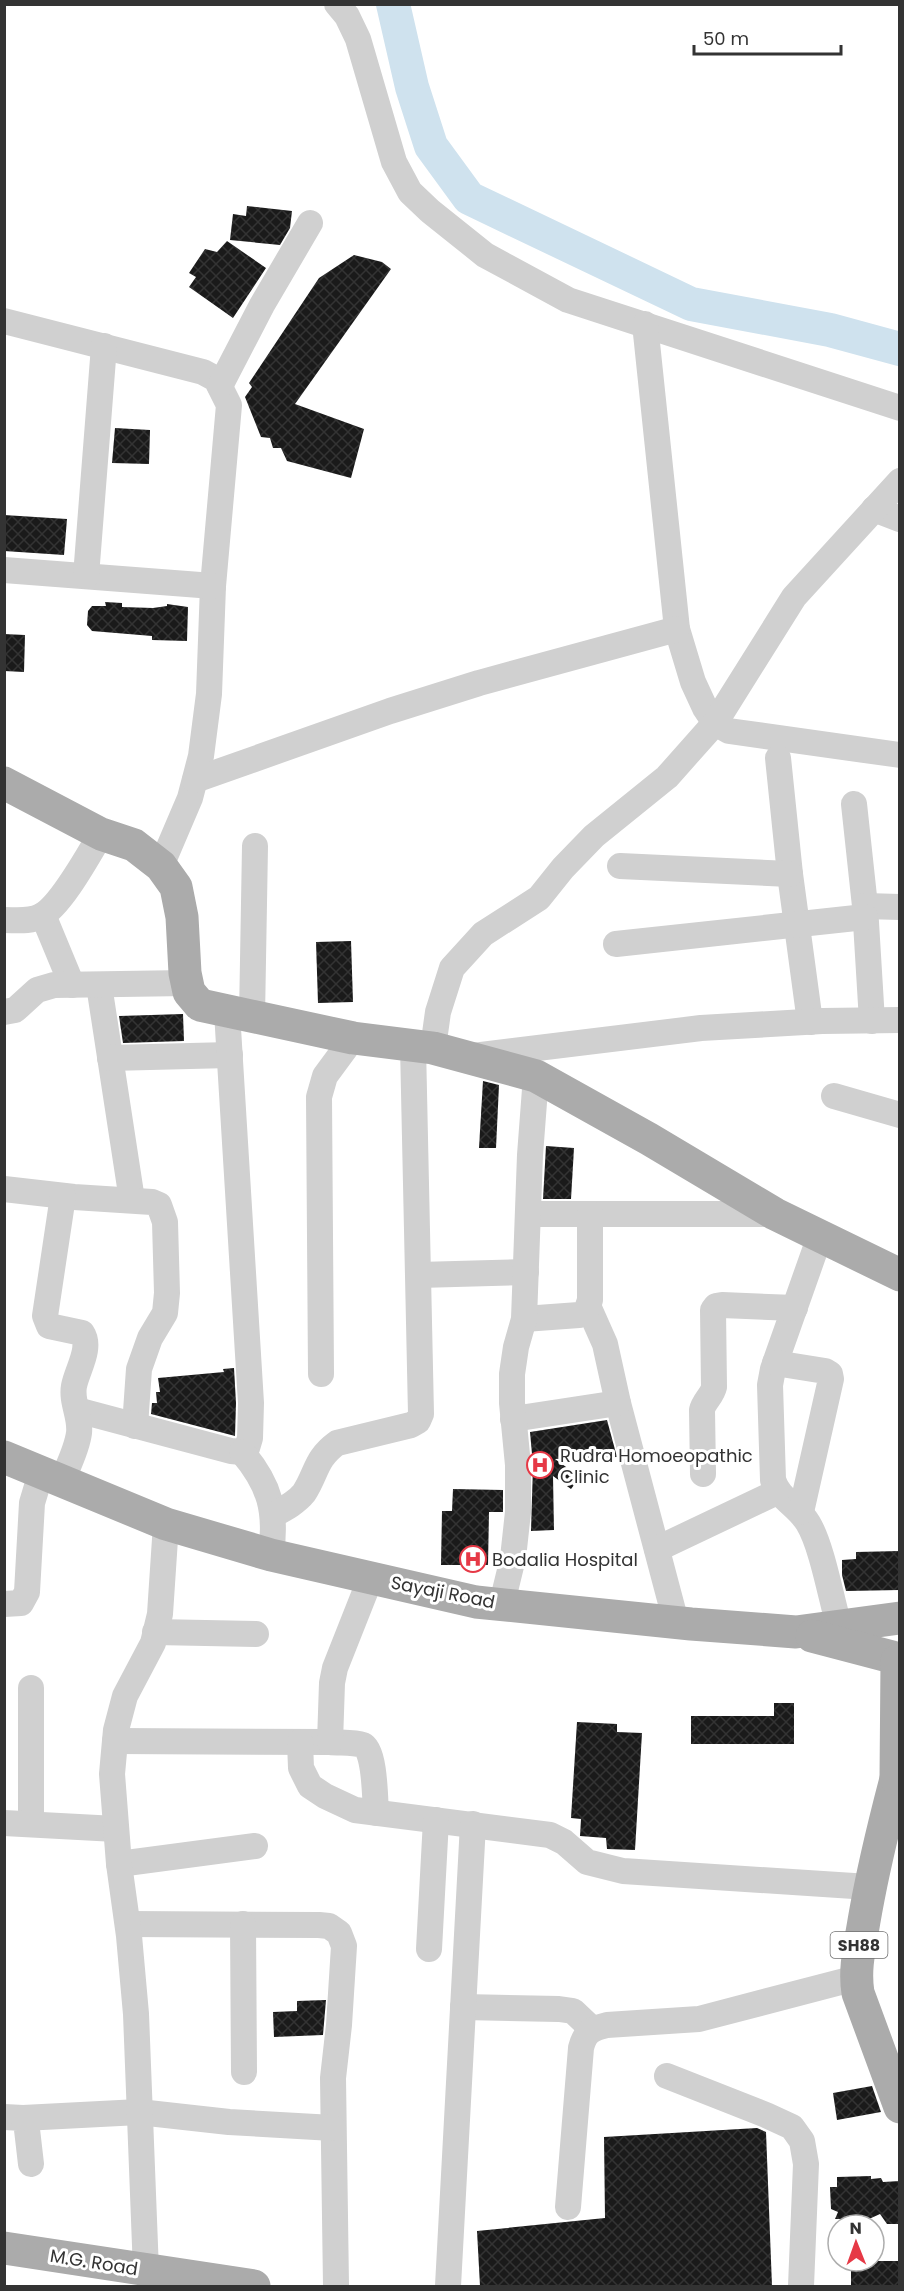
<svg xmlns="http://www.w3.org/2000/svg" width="904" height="2291" viewBox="0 0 904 2291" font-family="Poppins,sans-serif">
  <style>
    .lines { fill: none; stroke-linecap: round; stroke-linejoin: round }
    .river { stroke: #cfe2ee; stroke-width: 34 }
    .building { fill: url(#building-cross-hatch) }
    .minor { stroke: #d0d0d0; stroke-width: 26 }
    .major { stroke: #ababab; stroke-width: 33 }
    .labels { text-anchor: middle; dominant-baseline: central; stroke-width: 6; stroke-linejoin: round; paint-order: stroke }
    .shield { fill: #fff; stroke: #707070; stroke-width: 1.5 }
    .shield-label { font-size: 16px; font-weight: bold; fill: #333 }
    .poi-label { font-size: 18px; fill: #333; stroke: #fff; text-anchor: start }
    .street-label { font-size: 18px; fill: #333; stroke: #fff }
  </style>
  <defs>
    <pattern id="building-cross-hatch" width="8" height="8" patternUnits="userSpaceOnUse" patternTransform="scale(1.5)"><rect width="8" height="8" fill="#1a1a1a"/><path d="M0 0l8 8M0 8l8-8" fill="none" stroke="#333"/></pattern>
  </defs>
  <rect width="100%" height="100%" fill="#fff"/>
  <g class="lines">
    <path class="river" d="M393 4 412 87 431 146 469 198 691 304 830 330 900 349"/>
  </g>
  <g class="building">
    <path d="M247 206 292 211 290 228 280 245 230 240 233 214 246 216Z"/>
    <path d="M227 241 266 268 233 318 189 287 196 277 189 273 205 249 217 252Z"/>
    <path d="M354 255 382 262 391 269 295 404 364 429 351 478 287 461 281 448H273L270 438 261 437 245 397 252 387 249 383 319 278Z"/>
    <path d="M115 428 150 430 149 464 112 463Z"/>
    <path d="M4 515 67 519 64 555 4 551Z"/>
    <path d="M105 602 122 603V607L153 608 167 606V604L188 607 187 641 152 640V636L92 631 87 625 88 611 92 606H106Z"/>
    <path d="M4 634 25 635 24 672 4 671Z"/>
    <path d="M351 941 353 1002 318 1003 316 942Z"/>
    <path d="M183 1014 184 1041 123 1043 119 1016Z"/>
    <path d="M483 1081 499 1085 496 1148H479Z"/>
    <path d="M546 1146 574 1148 571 1199H543Z"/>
    <path d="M234 1368 236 1403 235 1436 151 1414 152 1403H157L156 1392H160L158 1378 224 1372 223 1369Z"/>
    <path d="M607 1420 617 1457 555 1459 580 1477 571 1489 553 1476 554 1530 531 1531 533 1465 530 1432Z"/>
    <path d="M453 1489 503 1490V1512H489L488 1565H441L442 1511H452Z"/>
    <path d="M900 1551V1590L846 1591 842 1575V1560L856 1559V1552Z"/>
    <path d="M774 1703H794V1744H691V1716H774Z"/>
    <path d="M577 1722 617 1724V1732L642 1733 635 1850 607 1849 606 1838 580 1836 581 1819 571 1818Z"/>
    <path d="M326 2000 323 2035 274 2037 273 2012 297 2011V2001Z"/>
    <path d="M872 2086 881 2112 837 2120 833 2093Z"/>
    <path d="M757 2128 766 2132 772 2286H480L477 2231 605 2218 604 2137Z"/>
    <path d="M871 2176V2179L881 2178 883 2182 900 2181V2224H887L880 2214 869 2219H835L838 2212 831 2209 830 2187H837V2177Z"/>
    <rect x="851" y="2261" width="49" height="25"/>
  </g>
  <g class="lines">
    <g class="minor">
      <path d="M337 4 347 16 358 39 394 162 410 192 430 211 485 255 568 300 900 408"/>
      <path d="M4 321 203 372 216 379 229 405 213 586 209 694 201 756 190 798 161 866"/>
      <path d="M645 324 677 629 693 682 705 708 715 723 729 731 900 755"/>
      <path d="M220 386 262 305 310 223"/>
      <path d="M874 509 900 519"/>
      <path d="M4 570 213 586"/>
      <path d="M86 576 104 346"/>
      <path d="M778 758 790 874 810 1022"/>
      <path d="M195 780 390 711 479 683 677 629"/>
      <path d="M854 804 865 906 872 1021"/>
      <path d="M620 866 790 874"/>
      <path d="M865 906 900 907"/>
      <path d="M43 915 72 985"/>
      <path d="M4 920C17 920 30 922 41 916 61 906 89 854 101 834"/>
      <path d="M616 944 865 917"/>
      <path d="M99 985 132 1200"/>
      <path d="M4 1012 15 1010 37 990 54 985 187 983"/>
      <path d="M252 1017 255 846"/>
      <path d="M433 1048 438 1012 452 968 483 934 539 898 563 868 594 836 667 777 715 723 794 597 900 481"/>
      <path d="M473 1056 701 1028 822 1021 900 1020"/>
      <path d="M110 1058 230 1055"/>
      <path d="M834 1096 900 1115"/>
      <path d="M4 1189 74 1197 152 1202 159 1205 165 1222 167 1293 165 1313 150 1338 139 1369 135 1426"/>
      <path d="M528 1214H775"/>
      <path d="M820 1236 773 1369 770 1385 773 1480C779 1499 798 1506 808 1523 822 1546 831 1598 839 1626"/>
      <path d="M419 1275 526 1272"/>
      <path d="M589 1308 605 1344 618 1403 676 1622"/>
      <path d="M524 1319 579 1315 586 1312 590 1300V1214"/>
      <path d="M775 1363 825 1371 830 1374 831 1379 801 1512"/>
      <path d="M321 1374 319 1097 325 1076 353 1038"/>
      <path d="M77 1410 231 1451 242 1452 247 1448 250 1438 251 1403 227 1012"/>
      <path d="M513 1419 618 1403"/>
      <path d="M242 1452C270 1485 277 1511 271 1555"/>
      <path d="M703 1474 702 1410C704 1401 712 1396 714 1387L713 1310 716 1306 722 1305 795 1308"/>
      <path d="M62 1481C68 1466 77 1449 79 1433 81 1417 71 1402 74 1386 77 1370 92 1348 82 1333L49 1326 45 1316 63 1196"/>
      <path d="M273 1515C284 1509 296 1503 304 1493 317 1473 315 1459 337 1443L411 1425 418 1421 421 1414 413 1046"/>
      <path d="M657 1549 777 1492"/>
      <path d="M502 1603 513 1558 518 1512V1465L512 1403V1374L516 1347 524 1319 530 1155 536 1076"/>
      <path d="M4 1604 21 1603 27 1592 32 1503 41 1473"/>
      <path d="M155 1632 256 1634"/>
      <path d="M31 1688V1824"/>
      <path d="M115 1741 330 1742C340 1743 354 1742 363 1745 375 1750 375 1800 376 1813"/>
      <path d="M300 1742 301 1768 310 1786 325 1796 355 1810 550 1835 564 1842 587 1862 623 1871 869 1887"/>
      <path d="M330 1742 332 1683 335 1668 371 1577"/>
      <path d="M4 1823 116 1829"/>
      <path d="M119 1864 255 1846"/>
      <path d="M128 1924 319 1925 329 1926 339 1933 344 1946 339 2025 333 2078 336 2286"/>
      <path d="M243 1924 244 2072"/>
      <path d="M429 1949 436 1820"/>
      <path d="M463 2007 559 2009 573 2011 592 2029"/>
      <path d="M667 2076 766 2115 792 2127 802 2141 806 2164 801 2286"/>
      <path d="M4 2117 23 2118 26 2121 31 2164"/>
      <path d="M23 2118 139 2112 229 2122 333 2128"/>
      <path d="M568 2207 581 2048C585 2032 591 2029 607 2025L699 2019 856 1978"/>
      <path d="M151 2285 146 2271 136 2014 129 1936 119 1864 112 1774 116 1730 125 1696 153 1643 160 1614 166 1524"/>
      <path d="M448 2286 473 1824"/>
    </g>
    <g class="major">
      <path d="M4 783 101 834 134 845 161 866 176 887 182 917 185 973 189 992 200 1005 353 1038 433 1048 536 1076 649 1139 775 1214 900 1275"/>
      <path d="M4 1457 166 1524 271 1555 476 1602 691 1624 796 1632 900 1618"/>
      <path d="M812 1636 892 1657 900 1662"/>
      <path d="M900 1764C886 1816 873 1868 864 1921 860 1946 854 1968 858 1993L900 2107"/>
      <path d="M896 1779 897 1661"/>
      <path d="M4 2248 254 2286"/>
    </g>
  </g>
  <defs>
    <symbol id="hospital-ring" viewBox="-11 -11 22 22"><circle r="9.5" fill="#fff" stroke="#e63946" stroke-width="1.5"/><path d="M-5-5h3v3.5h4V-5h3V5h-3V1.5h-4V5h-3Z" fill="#e63946"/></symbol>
  </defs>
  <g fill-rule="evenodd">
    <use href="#hospital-ring" x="525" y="1450" width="30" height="30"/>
    <use href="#hospital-ring" x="458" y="1544" width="30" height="30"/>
  </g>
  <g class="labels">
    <rect class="shield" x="830.5" y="1932" width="57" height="26" rx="4.5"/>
    <g class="shield-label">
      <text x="859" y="1945">SH88</text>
    </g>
    <g class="poi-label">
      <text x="560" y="1455">Rudra Homoeopathic<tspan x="560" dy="21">Clinic</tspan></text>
      <text x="492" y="1559">Bodalia Hospital</text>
    </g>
    <g class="street-label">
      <text transform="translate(443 1592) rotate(11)">Sayaji Road</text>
      <text transform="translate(94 2262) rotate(9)">M.G. Road</text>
    </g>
  </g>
  <rect width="904" height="2291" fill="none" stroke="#333333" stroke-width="12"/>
  <g transform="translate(856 2243) rotate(359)"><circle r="28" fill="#ffffff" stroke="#adadad" stroke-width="1.5"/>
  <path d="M0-4.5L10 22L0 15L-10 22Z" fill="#e63946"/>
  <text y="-9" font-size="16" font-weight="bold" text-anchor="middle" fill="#333333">N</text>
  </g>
  <path d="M694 45v9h147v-9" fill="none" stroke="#333333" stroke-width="3"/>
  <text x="703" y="45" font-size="18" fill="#333333" stroke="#ffffff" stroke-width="4.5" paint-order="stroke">50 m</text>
</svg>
